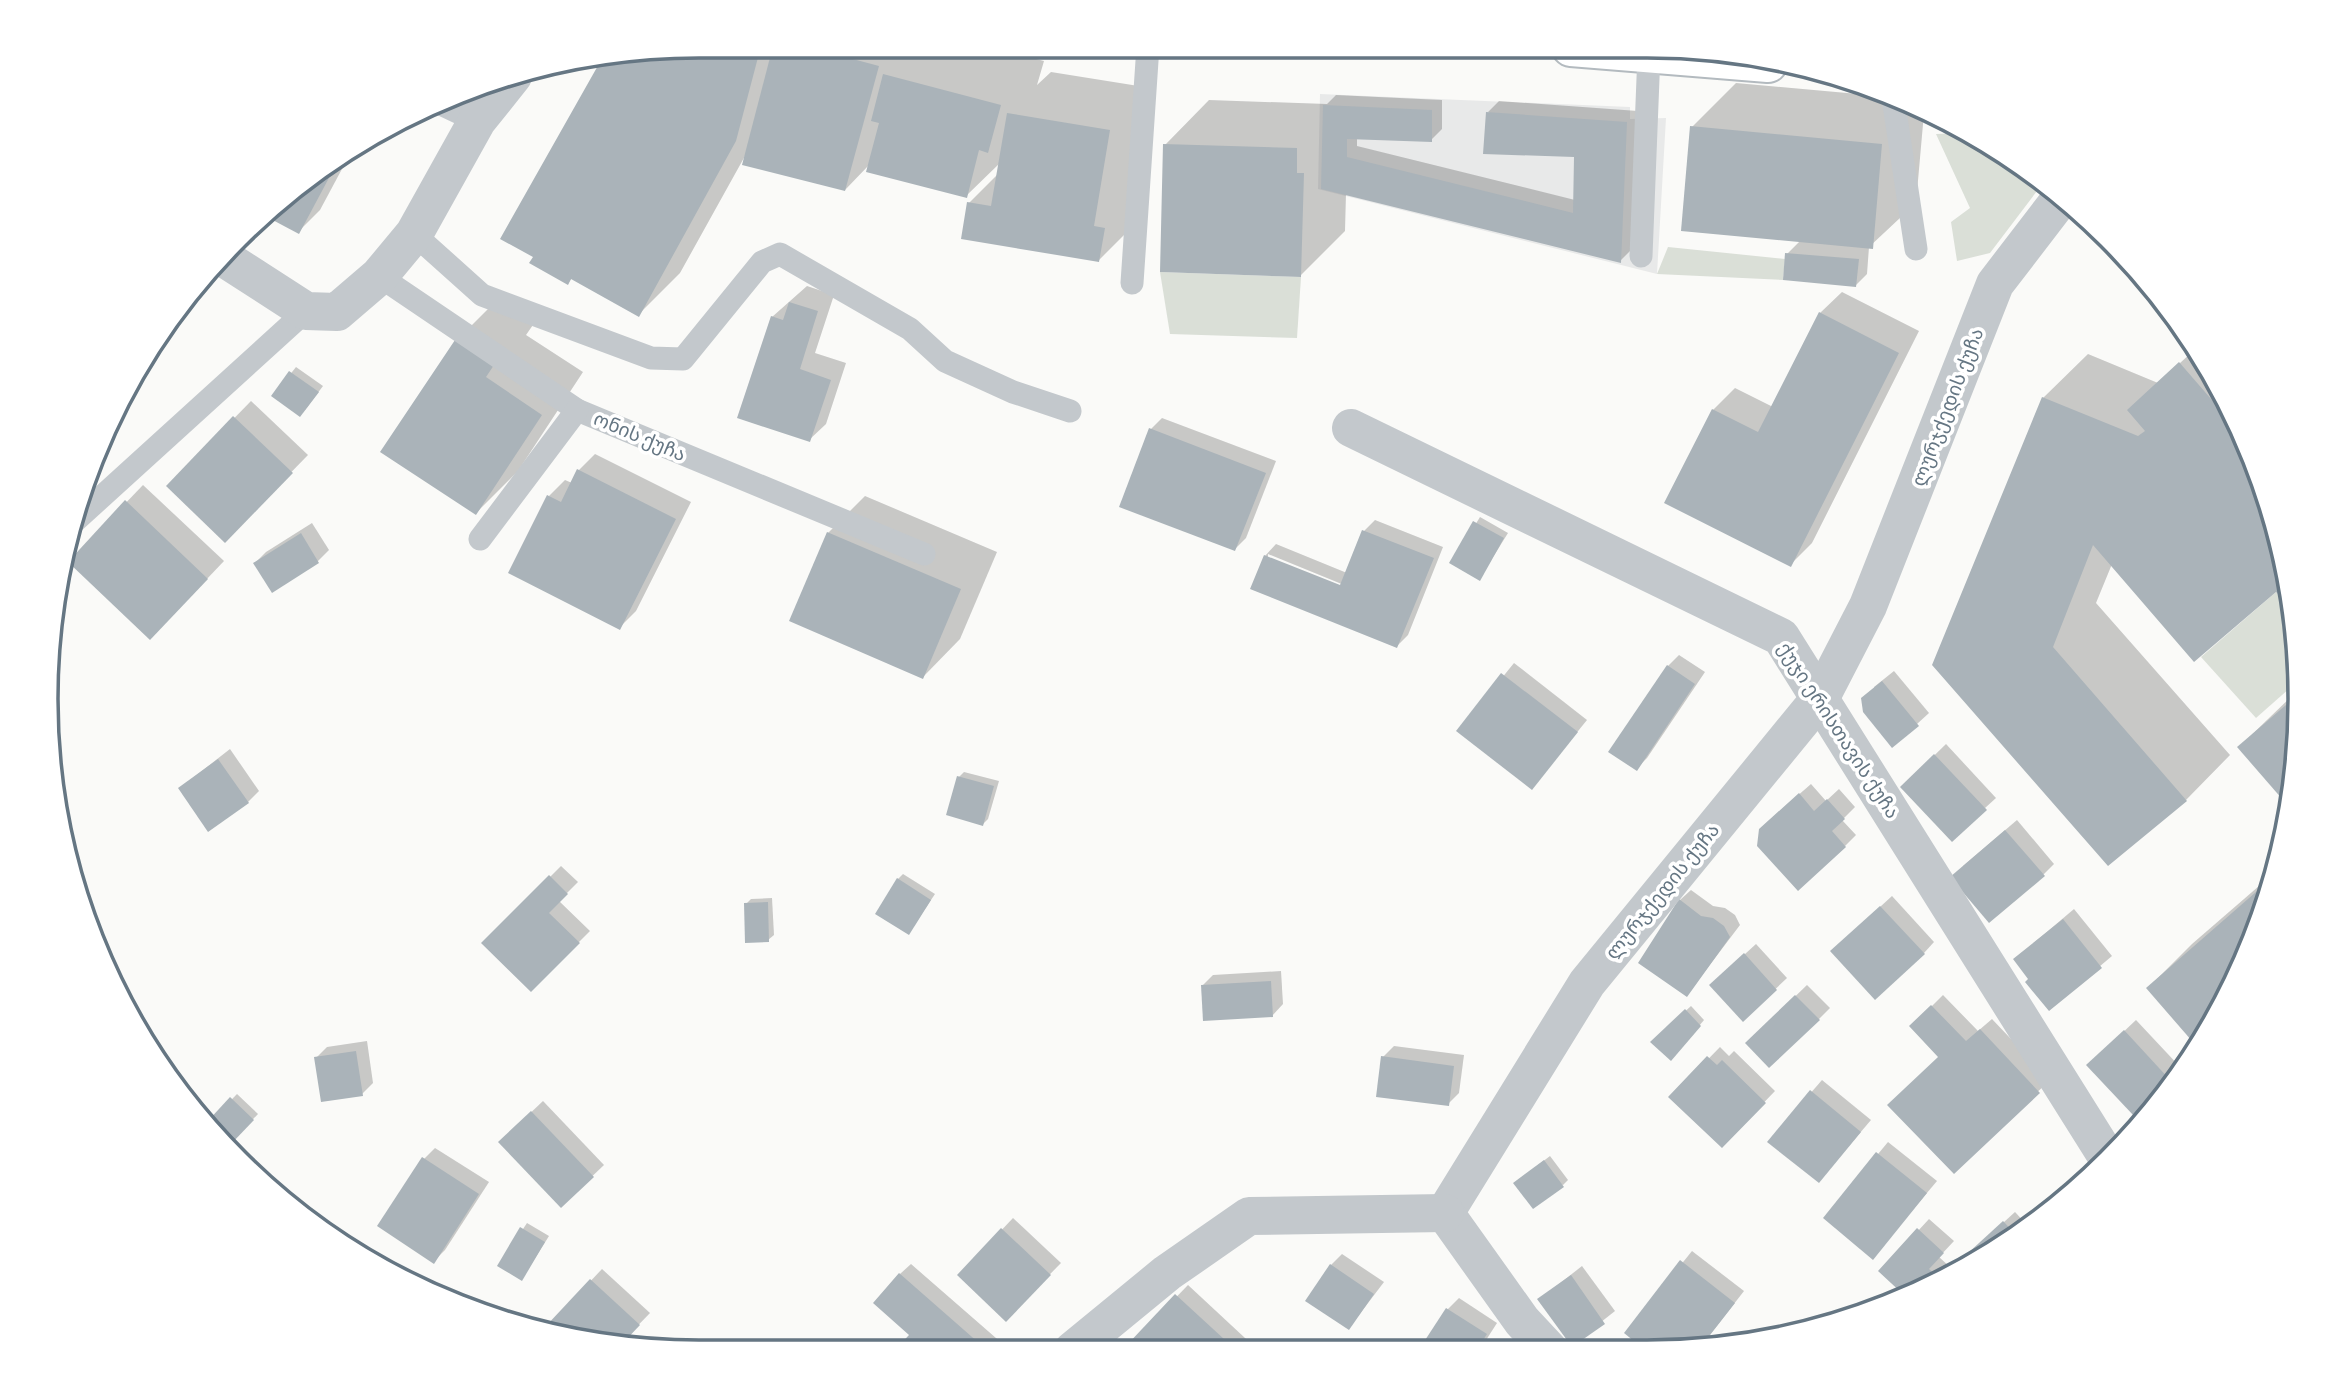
<svg xmlns="http://www.w3.org/2000/svg" width="2346" height="1398" viewBox="0 0 2346 1398" font-family="'PT Sans Narrow','Noto Sans Georgian',sans-serif">
  <style>
    .built { fill: #e8e9e9 }
    .green { fill: #dadfd7 }
    .shadow { fill: #0003; fill-rule: evenodd }
    .building { fill: #aab3b9 }
    .lines { fill: none; stroke-linecap: round; stroke-linejoin: round }
    .secondary-casing { stroke: #b3babf; stroke-width: 42 }
    .service { stroke: #c3c8cc; stroke-width: 23 }
    .minor { stroke: #c3c8cc; stroke-width: 38 }
    .secondary { stroke: #fff; stroke-width: 38 }
    .labels { text-anchor: middle; dominant-baseline: central; stroke-width: 7; stroke-linejoin: round; paint-order: stroke }
    .street-label { font-size: 19px; fill: #657683; stroke: #fff }
    .rim { fill: none; stroke: #657683; stroke-width: 3.5 }
  </style>
  <rect width="100%" height="100%" fill="#fafaf8"/>
  <path class="built" d="M1320 94 1630 107V119L1666 118 1657 274 1318 189Z"/>
  <g class="green">
    <path d="M1964 133 2010 156 2043 183 1990 253 1957 261 1951 222 1970 208 1936 134Z"/>
    <path d="M1668 247 1785 259 1783 280 1657 274Z"/>
    <path d="M1160 272 1301 277 1297 338 1170 334Z"/>
    <path d="M2276 592 2292 609 2299 680 2256 718 2201 657Z"/>
  </g>
  <g class="shadow">
    <path d="M699 46H910L909 51 914 46H987L1044 61 1037 85 1051 72 1151 88 1141 218 1099 260 969 203 999 173 1001 162 966 196 869 165 845 190 745 156 680 273 638 315 572 278 568 283 602 63Z"/>
    <path d="M1736 83 1891 97 1924 113 1916 203 1869 247 1867 274 1856 285 1787 254 1801 240 1692 127Z"/>
    <path d="M1336 95 1442 100V129L1431 140 1357 137V146L1575 200 1576 156 1488 112 1499 101 1638 111 1631 250 1620 261 1346 193 1345 231 1301 275 1165 145 1209 100 1327 104Z"/>
    <path d="M350 154 320 210 298 232 301 180Z"/>
    <path d="M807 286 834 295 815 353 846 363 826 424 809 440 772 317Z"/>
    <path d="M1842 292 1919 331 1812 543 1790 565 1667 502 1713 410 1735 388 1773 407 1820 313Z"/>
    <path d="M498 299 535 322 526 335 583 372 518 471 476 513 456 341Z"/>
    <path d="M2191 353 2212 377 2251 449 2288 572 2291 607 2276 589 2112 564 2096 603 2230 755 2186 800 1934 664 2043 398 2088 354 2158 383Z"/>
    <path d="M296 367 323 386 305 410 273 396Z"/>
    <path d="M251 401 308 455 225 540 168 486Z"/>
    <path d="M1162 418 1276 461 1246 538 1235 549 1151 429Z"/>
    <path d="M595 454 691 502 636 611 620 627 549 496 565 480 572 483 579 470Z"/>
    <path d="M143 485 224 561 167 621 70 561Z"/>
    <path d="M865 496 997 552 960 639 923 677 828 533Z"/>
    <path d="M1480 517 1508 533 1480 578 1452 563Z"/>
    <path d="M1375 520 1443 547 1408 635 1397 646 1252 588 1265 556 1276 544 1347 573 1364 531ZM1268 554 1349 587 1347 590 1268 558Z"/>
    <path d="M312 523 329 550 318 561 273 591 255 563 266 552Z"/>
    <path d="M1679 655 1705 672 1647 758 1636 769 1668 666Z"/>
    <path d="M1514 663 1587 720 1532 788 1459 731Z"/>
    <path d="M1894 671 1929 713 1893 746 1874 687Z"/>
    <path d="M2299 689 2300 699 2290 805 2239 747Z"/>
    <path d="M1946 744 1996 798 1985 808 1902 787Z"/>
    <path d="M230 749 259 791 248 802 180 788Z"/>
    <path d="M964 772 999 781 988 819 983 824 959 777Z"/>
    <path d="M1811 784 1826 801 1839 789 1855 807 1842 820 1856 835 1845 846 1772 818Z"/>
    <path d="M2017 820 2054 864 2043 875 1963 866Z"/>
    <path d="M561 866 578 882 559 901 590 931 531 990 484 943Z"/>
    <path d="M2274 873 2251 949 2213 1020 2192 1038 2148 988 2192 944Z"/>
    <path d="M903 874 935 894 909 933 898 879Z"/>
    <path d="M1691 890 1713 906 1725 908 1735 915 1740 925 1687 995 1680 900Z"/>
    <path d="M1892 896 1934 942 1924 953 1844 940Z"/>
    <path d="M772 898 774 935 768 940 746 904 751 899Z"/>
    <path d="M2074 909 2112 956 2049 1009 2015 959Z"/>
    <path d="M1756 944 1787 978 1743 1020 1722 975Z"/>
    <path d="M1281 971 1283 1004 1272 1016 1202 986 1213 975Z"/>
    <path d="M1807 985 1830 1008 1819 1019 1747 1043Z"/>
    <path d="M1943 995 1978 1031 1992 1019 2050 1080 1954 1172 1940 1056 1912 1026Z"/>
    <path d="M1691 1006 1704 1020 1676 1054 1652 1042Z"/>
    <path d="M2136 1020 2181 1068 2134 1113 2100 1054Z"/>
    <path d="M367 1041 373 1083 362 1094 316 1058 327 1047Z"/>
    <path d="M1394 1046 1464 1055 1459 1093 1448 1104 1383 1057Z"/>
    <path d="M1720 1047 1729 1056 1734 1051 1775 1091 1722 1146 1671 1097Z"/>
    <path d="M1822 1080 1871 1120 1819 1181 1769 1141Z"/>
    <path d="M237 1094 258 1114 230 1143 209 1123Z"/>
    <path d="M543 1101 604 1165 561 1206 500 1142Z"/>
    <path d="M1888 1142 1937 1181 1873 1257 1825 1218Z"/>
    <path d="M435 1148 489 1182 445 1250 434 1261 424 1159Z"/>
    <path d="M1550 1156 1568 1180 1563 1185 1521 1178Z"/>
    <path d="M2015 1212 2028 1226 1962 1270 1957 1265Z"/>
    <path d="M1013 1218 1061 1263 1006 1319 959 1275Z"/>
    <path d="M1929 1219 1954 1241 1939 1257 1950 1267 1937 1282 1907 1295 1881 1271Z"/>
    <path d="M527 1223 549 1236 522 1279 499 1265Z"/>
    <path d="M1692 1251 1744 1291 1699 1349 1649 1351 1626 1333Z"/>
    <path d="M1342 1254 1384 1282 1349 1328 1331 1265Z"/>
    <path d="M911 1264 1004 1345 999 1351H897L912 1335 900 1274Z"/>
    <path d="M1582 1266 1615 1311 1572 1345 1540 1299Z"/>
    <path d="M602 1269 650 1313 620 1344 553 1331 548 1326Z"/>
    <path d="M1188 1285 1259 1351H1134L1129 1346Z"/>
    <path d="M1459 1298 1497 1323 1479 1351H1420L1448 1309Z"/>
    <path d="M1751 1332 1759 1337 1742 1341Z"/>
  </g>
  <g class="building">
    <path d="M699 45 761 46 736 141 639 317 571 279 568 285 529 263 533 257 500 239 600 62 607 66 611 60Z"/>
    <path d="M773 46H804L879 66 845 191 742 165Z"/>
    <path d="M883 74 1001 105 988 153 979 150 967 198 866 172 879 123 871 121Z"/>
    <path d="M1323 105 1432 110V142L1347 139V157L1573 213 1574 157 1483 154 1486 112 1627 122 1621 263 1321 189Z"/>
    <path d="M1007 113 1110 130 1094 226 1105 228 1099 262 961 239 967 202 991 206Z"/>
    <path d="M1690 126 1882 144 1873 249 1681 231Z"/>
    <path d="M1163 144 1297 148V173H1304L1301 277 1160 272Z"/>
    <path d="M338 161 299 234 267 217 301 180Z"/>
    <path d="M1785 253 1859 259 1856 287 1783 280Z"/>
    <path d="M789 302 818 311 800 369 831 380 810 442 737 418 771 316 783 320Z"/>
    <path d="M1819 312 1899 353 1791 567 1664 503 1712 409 1758 432Z"/>
    <path d="M455 340 494 365 486 377 542 415 476 515 380 452Z"/>
    <path d="M2179 362 2244 437 2251 449 2288 572 2292 609 2276 592 2194 662 2093 545 2053 647 2187 801 2108 866 1932 665 2042 397 2138 436 2145 431 2127 410Z"/>
    <path d="M289 371 319 392 300 417 271 396Z"/>
    <path d="M233 416 293 473 225 543 166 486Z"/>
    <path d="M1149 428 1266 473 1235 551 1119 507Z"/>
    <path d="M577 469 676 519 620 630 508 573 547 495 561 502Z"/>
    <path d="M125 500 208 579 150 640 68 562Z"/>
    <path d="M1473 521 1504 538 1480 581 1449 563Z"/>
    <path d="M1362 530 1434 558 1397 648 1250 589 1264 555 1340 585Z"/>
    <path d="M827 532 961 589 923 679 789 621Z"/>
    <path d="M301 533 319 563 272 593 253 563Z"/>
    <path d="M1667 665 1695 684 1637 771 1608 752Z"/>
    <path d="M1501 673 1578 732 1532 790 1456 731Z"/>
    <path d="M1882 681 1919 726 1892 748 1863 712 1861 698Z"/>
    <path d="M2300 693V699L2290 808 2237 747Z"/>
    <path d="M1934 754 1987 810 1952 842 1900 787Z"/>
    <path d="M218 759 249 803 208 832 178 788Z"/>
    <path d="M957 776 994 786 983 826 946 815Z"/>
    <path d="M1799 793 1814 811 1827 799 1845 819 1832 831 1846 847 1798 891 1757 846 1759 829Z"/>
    <path d="M2005 830 2045 876 1989 923 1950 877Z"/>
    <path d="M549 875 568 894 549 913 580 943 531 992 481 943Z"/>
    <path d="M897 878 931 900 909 935 875 914Z"/>
    <path d="M2272 878 2251 949 2210 1025 2192 1041 2146 988Z"/>
    <path d="M1679 899 1701 916 1713 918 1724 926 1730 937 1687 997 1638 963Z"/>
    <path d="M768 902 769 942 745 943 744 903Z"/>
    <path d="M1880 906 1925 954 1875 1000 1830 951Z"/>
    <path d="M2063 919 2102 968 2049 1011 2025 982 2028 979 2013 959Z"/>
    <path d="M1744 953 1777 990 1743 1022 1709 985Z"/>
    <path d="M1271 981 1273 1017 1203 1021 1201 985Z"/>
    <path d="M1795 995 1820 1020 1769 1068 1745 1043Z"/>
    <path d="M1931 1005 1966 1041 1980 1029 2040 1093 1954 1174 1887 1105 1938 1057 1909 1026Z"/>
    <path d="M1685 1009 1701 1026 1671 1061 1650 1042Z"/>
    <path d="M2124 1030 2171 1081 2134 1116 2086 1065Z"/>
    <path d="M356 1051 363 1096 321 1102 314 1057Z"/>
    <path d="M1381 1056 1454 1066 1449 1106 1376 1097Z"/>
    <path d="M1707 1056 1717 1065 1722 1060 1766 1103 1722 1148 1668 1097Z"/>
    <path d="M1810 1090 1861 1132 1819 1183 1767 1142Z"/>
    <path d="M230 1097 254 1120 231 1144 207 1122Z"/>
    <path d="M531 1111 594 1177 561 1208 498 1142Z"/>
    <path d="M1876 1152 1927 1193 1873 1260 1823 1218Z"/>
    <path d="M422 1157 479 1194 434 1264 377 1226Z"/>
    <path d="M1544 1160 1564 1187 1533 1209 1513 1183Z"/>
    <path d="M2003 1221 2016 1235 1960 1271 1955 1265Z"/>
    <path d="M520 1227 545 1242 522 1281 497 1266Z"/>
    <path d="M1001 1228 1051 1275 1006 1322 957 1275Z"/>
    <path d="M1917 1228 1944 1253 1929 1269 1940 1279 1905 1296 1878 1271Z"/>
    <path d="M1680 1260 1735 1303 1699 1349 1646 1351 1624 1333Z"/>
    <path d="M1330 1264 1374 1294 1349 1330 1305 1301Z"/>
    <path d="M899 1273 988 1351H894L909 1335 873 1303Z"/>
    <path d="M1571 1275 1605 1324 1572 1347 1537 1299Z"/>
    <path d="M590 1279 640 1325 622 1344 550 1330 546 1326Z"/>
    <path d="M1175 1294 1237 1351H1132L1126 1346Z"/>
    <path d="M1446 1308 1487 1334 1476 1351H1418Z"/>
  </g>
  <g class="lines">
    <defs>
      <path id="secondary" d="M1571 47 1768 63"/>
    </defs>
    <use href="#secondary" class="secondary-casing"/>
    <g class="service">
      <path d="M1893 98 1916 249"/>
      <path d="M443 105 477 121"/>
      <path d="M414 234 482 295 651 358 683 359 762 262 780 254 910 329 945 361 1013 392 1070 411"/>
      <path d="M1641 256 1649 53"/>
      <path d="M379 276 577 410 924 554"/>
      <path d="M1132 283 1148 46"/>
      <path d="M75 521 306 311"/>
      <path d="M480 539 577 410"/>
    </g>
    <g class="minor">
      <path d="M227 260 306 311 337 312 379 276 414 234 477 121 513 76"/>
      <path d="M1351 428 1781 637 2107 1157"/>
      <path d="M1445 1213 1587 983 1821 697 1868 606 1995 284 2061 198"/>
      <path d="M1445 1213 1522 1321 1550 1351"/>
      <path d="M1072 1351 1167 1273 1249 1216 1445 1213"/>
    </g>
    <use href="#secondary" class="secondary"/>
  </g>
  <g class="labels">
    <g class="street-label">
      <text transform="translate(1947 407) rotate(-69)">ლურჯქედის ქუჩა</text>
      <text transform="translate(640 436) rotate(23)">ონის ქუჩა</text>
      <text transform="translate(1839 730) rotate(57)">ქუჯი ერისთავის ქუჩა</text>
      <text transform="translate(1662 891) rotate(-51)">ლურჯქედის ქუჩა</text>
    </g>
  </g>
  <path d="M0 0H2346V1398H0ZM699 58H1647A641 641 0 0 1 2288 699V699A641 641 0 0 1 1647 1340H699A641 641 0 0 1 58 699V699A641 641 0 0 1 699 58Z" fill="#fff" fill-rule="evenodd"/>
  <path class="rim" d="M699 58H1647A641 641 0 0 1 2288 699V699A641 641 0 0 1 1647 1340H699A641 641 0 0 1 58 699V699A641 641 0 0 1 699 58Z"/>
</svg>
